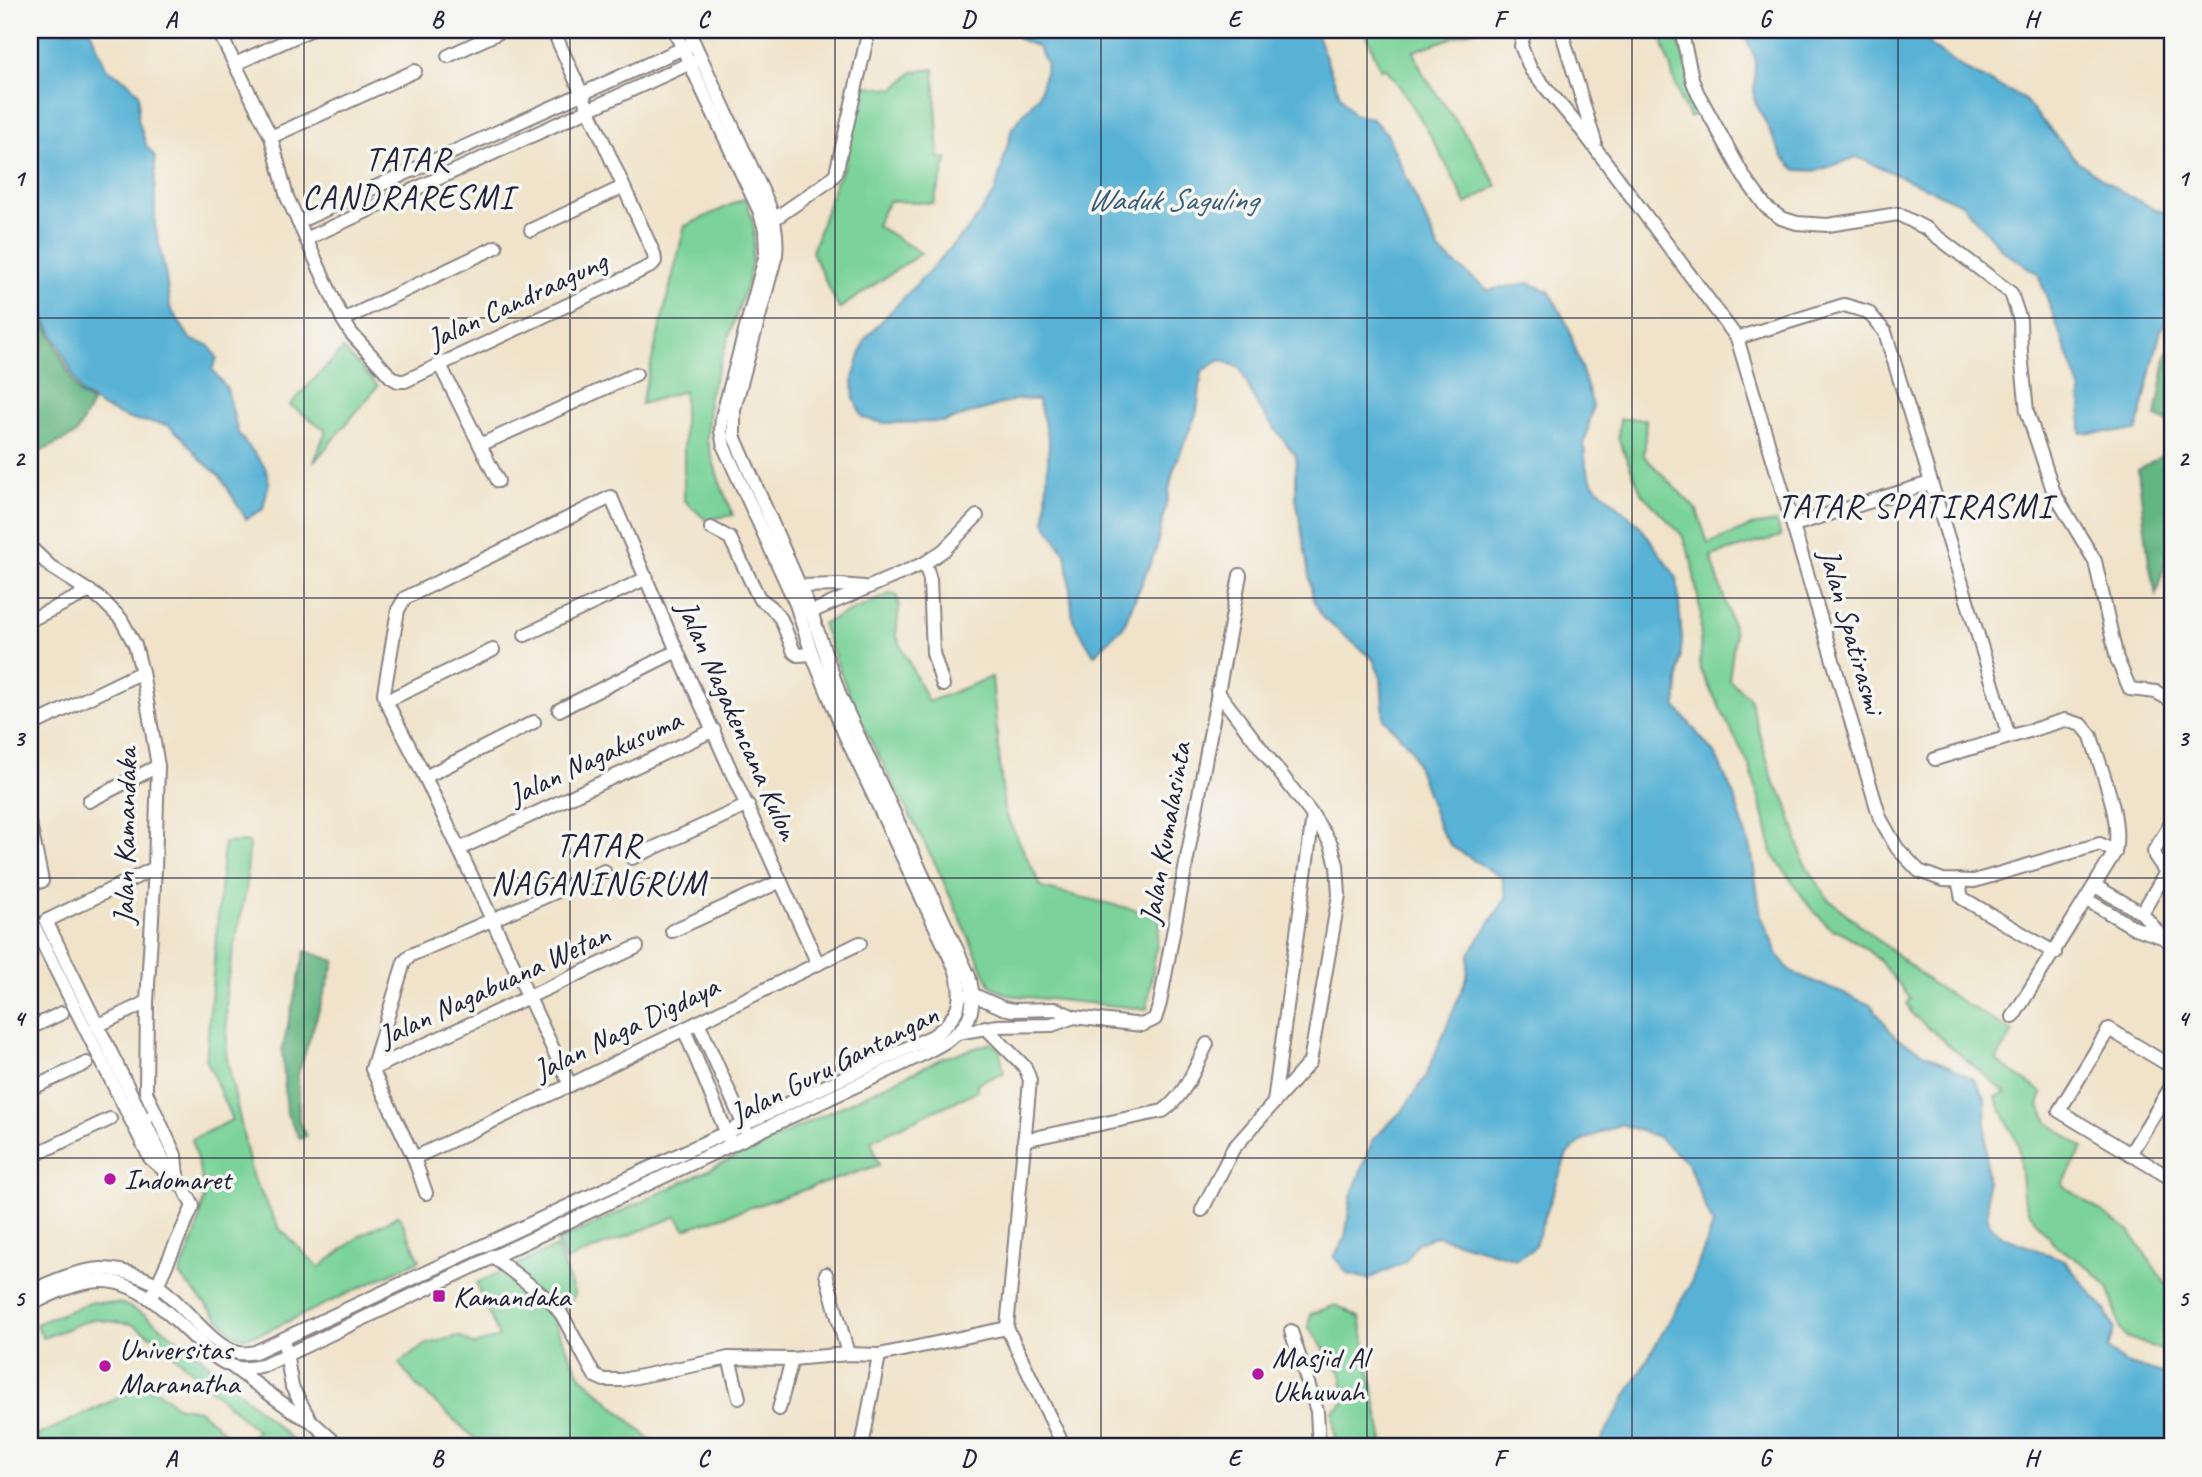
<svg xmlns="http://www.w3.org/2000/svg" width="2202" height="1477" viewBox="0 0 2202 1477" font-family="Caveat,sans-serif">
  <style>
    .green { fill: #7bd399; stroke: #4e7a6a; stroke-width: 2 }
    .forest { fill: #64b581; stroke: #436c5e; stroke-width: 2 }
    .water { fill: #58b2d5; stroke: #3d6a88; stroke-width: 2 }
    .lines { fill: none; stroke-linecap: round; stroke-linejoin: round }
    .minor-casing { stroke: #898282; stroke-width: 16 }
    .minor { stroke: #fff; stroke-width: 12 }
    .grid { fill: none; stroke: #22223b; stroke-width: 2; stroke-opacity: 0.55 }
    .poi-dot { fill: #b5179e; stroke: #f6f6f2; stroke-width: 2.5 }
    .labels { text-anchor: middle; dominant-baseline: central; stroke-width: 7; stroke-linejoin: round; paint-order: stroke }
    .street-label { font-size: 30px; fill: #22223b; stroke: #f6f6f2 }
    .poi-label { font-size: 30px; fill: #22223b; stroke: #f6f6f2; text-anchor: start }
    .water-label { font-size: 32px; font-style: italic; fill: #385c79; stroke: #f6f6f2 }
    .quarter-label { font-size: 33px; letter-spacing: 2px; fill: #22223b; stroke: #f6f6f2 }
    .neatline { fill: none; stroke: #22223b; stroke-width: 2.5 }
    .grid-label { font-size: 23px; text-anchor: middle; font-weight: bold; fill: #22223b }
  </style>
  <rect width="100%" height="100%" fill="#f6f6f2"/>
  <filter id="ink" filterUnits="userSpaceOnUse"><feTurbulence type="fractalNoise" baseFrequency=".0143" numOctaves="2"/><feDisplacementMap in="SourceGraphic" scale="14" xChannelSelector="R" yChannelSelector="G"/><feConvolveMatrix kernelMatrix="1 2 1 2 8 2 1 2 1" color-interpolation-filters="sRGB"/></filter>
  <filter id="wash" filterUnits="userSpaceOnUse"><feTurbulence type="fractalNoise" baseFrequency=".00686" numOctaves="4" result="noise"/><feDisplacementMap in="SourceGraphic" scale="28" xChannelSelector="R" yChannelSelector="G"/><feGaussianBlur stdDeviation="1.57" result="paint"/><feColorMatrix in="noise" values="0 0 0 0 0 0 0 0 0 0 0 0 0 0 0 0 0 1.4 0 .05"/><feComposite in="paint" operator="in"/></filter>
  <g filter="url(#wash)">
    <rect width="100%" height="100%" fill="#f0e3c9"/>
    <g class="green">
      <path d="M1372 30H1474L1414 51 1423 74 1474 147 1497 186 1466 204C1444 158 1418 109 1386 68L1380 69 1366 32Z"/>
      <path d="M1659 30H1674L1703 113 1689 117 1680 99Z"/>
      <path d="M934 69 939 158H948L933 203 889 201 876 225 921 253 839 309 812 252 835 184 845 164 858 85 895 89 913 72Z"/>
      <path d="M746 198 754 227V245L749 278 709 395 707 441 720 483 733 515 706 520 684 500V391L641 404 685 226Z"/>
      <path d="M343 349 378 386 314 462 326 430 290 405Z"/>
      <path d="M1620 419H1646L1644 456 1697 510 1708 544 1751 526 1776 522 1781 536 1711 556 1735 634 1729 680 1749 697 1774 784 1785 799 1804 862 1828 899 1934 985 2013 1032 1996 1061 2043 1093 2039 1106 2049 1123 2083 1148 2062 1185 2129 1231 2172 1293V1354L2126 1337 2120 1329 2109 1289 2092 1270 2054 1244 2028 1211 2023 1194 2018 1144 1995 1097 2006 1093 1912 1014 1907 1004 1910 998 1879 960 1861 945 1840 931 1831 929 1810 907 1772 853 1768 831 1750 767 1700 669 1701 614 1691 559 1682 535 1642 494 1618 438Z"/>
      <path d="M892 593 897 596 899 607 896 635 928 702 992 677 1004 811 1042 888 1161 916 1147 1009 1008 995 990 985 937 867 857 715 822 624Z"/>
      <path d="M249 842 246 890 226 986 227 1059 252 1176 279 1228 319 1268 361 1235 399 1215 420 1260 265 1332 244 1338 232 1333 179 1275 196 1234 205 1193 192 1139 232 1120 206 1058 224 843Z"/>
      <path d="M991 1043 1000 1050 1004 1073 977 1083 978 1091 871 1140 879 1165 685 1229 677 1216 565 1261 557 1242 943 1058Z"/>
      <path d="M556 1247 575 1295 553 1321 580 1375 656 1445 680 1447H484L416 1385 399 1363 427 1344 459 1336 474 1345 499 1337 476 1283Z"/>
      <path d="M92 1302 123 1304 145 1315 201 1357 300 1447H30V1439L142 1387 158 1391 176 1406 199 1410 239 1445 257 1431 158 1340 131 1324 92 1319 43 1338 36 1324Z"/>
      <path d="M1336 1305 1360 1318 1384 1447H1336L1333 1411 1346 1402 1341 1373 1308 1326 1311 1314Z"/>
    </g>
    <g class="forest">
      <path d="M37 305 78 393 92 403 76 434 30 457V308Z"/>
      <path d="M2172 345V424L2156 417 2167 353Z"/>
      <path d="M2172 449V541L2156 594 2149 562 2138 470Z"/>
      <path d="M305 951 335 961 298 1074 299 1122 306 1136 300 1139 287 1114 282 1051Z"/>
    </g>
    <g class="water">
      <path d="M30 30H90L106 68 127 81 139 94 138 119 146 145 155 157V225L166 277 170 308 191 340 209 345 217 358 212 369 227 389 238 433 265 467 269 482 263 509 246 519 220 476 201 460 184 439 168 425 129 419 102 407 81 393 59 345 37 304 30 296Z"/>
      <path d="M1014 30H1315L1340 95 1353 114 1372 119 1387 134 1440 252 1488 290 1529 283 1549 291 1568 326 1593 406 1584 445 1586 466 1593 484 1640 526 1677 578 1682 640 1676 707 1716 756 1734 796 1752 855 1761 916 1778 955 1791 972 1871 1005 1896 1038 1975 1080 1985 1098 1988 1222 2003 1237 2064 1260 2105 1310 2114 1329 2108 1349 2123 1362 2172 1377V1447H1831L1827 1444 1809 1447H1597L1690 1285 1713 1225 1688 1164 1658 1137 1621 1124 1583 1140 1567 1154 1534 1248 1516 1259 1437 1236 1417 1243 1405 1262 1368 1279 1348 1274 1334 1257 1345 1239 1351 1197 1373 1139 1403 1110 1426 1076 1467 977 1469 954 1506 898 1502 878 1451 846 1439 827 1411 748 1384 719 1381 678 1373 659 1322 617 1313 599 1296 498V456L1258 407 1240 368 1221 360 1202 371 1197 412 1174 468 1156 550 1123 627 1094 655 1073 620 1067 557 1045 522 1049 440 1038 400 1018 399 943 422 883 423 863 418 854 399 853 378 865 339 971 226 995 192 1012 128 1039 95 1047 64 1038 47 1019 39Z"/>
      <path d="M1742 30H1916L1931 46 1966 70 2023 98 2077 161 2128 196 2167 214 2172 220V312L2161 329 2137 431 2081 433V391L2038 274 2003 251 1962 204 1857 157 1817 171 1796 170 1782 156 1754 99 1755 58Z"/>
    </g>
  </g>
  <g filter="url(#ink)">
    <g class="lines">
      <defs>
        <g id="minor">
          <path d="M218 30 271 137 287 197 343 320 351 333 391 377 398 381H405L651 266 655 261 654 254 553 30"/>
          <path d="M1530 30 1524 33 1521 46 1531 70 1584 133 1737 338 1880 818 1897 848 1919 871 1943 880 1974 881 2100 844 2115 852"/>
          <path d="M1561 30 1595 142"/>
          <path d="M1681 30 1693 82 1698 94 1744 177 1766 207 1781 218 1797 223 1828 225 1898 214 1927 229 2011 293 2020 320 2021 354 2027 411 2054 493 2095 561 2117 659 2130 689 2156 692 2172 701"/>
          <path d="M448 56 504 30"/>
          <path d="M235 64 310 30"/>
          <path d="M271 137 415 71"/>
          <path d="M298 222 690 45"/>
          <path d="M767 224 829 181 836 173 869 30"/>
          <path d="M531 230 623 187"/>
          <path d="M306 239 697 60"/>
          <path d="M343 320 496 247"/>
          <path d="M1737 338 1844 305 1868 312 1885 332 2009 737 2065 720 2082 725 2091 736C2101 771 2122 816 2115 852L2013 1017"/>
          <path d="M440 365 498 481"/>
          <path d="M480 445 636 374"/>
          <path d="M1794 525 1930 483"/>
          <path d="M711 528 730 538 759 598 771 607 781 619 794 652 798 655 812 654"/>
          <path d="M30 547 51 567 101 599 121 619 135 645 142 672 158 766 155 868 147 1002 146 1092 175 1155 177 1175"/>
          <path d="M925 563 930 580 933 653 943 685"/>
          <path d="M799 586 840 585 864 587"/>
          <path d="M811 612 925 563 944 550 977 516"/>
          <path d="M30 620 90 591"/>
          <path d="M525 635 647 578"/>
          <path d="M386 701 493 650"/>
          <path d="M559 710 677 651"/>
          <path d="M30 726 142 672"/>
          <path d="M1935 759 2009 737"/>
          <path d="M425 777 534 722"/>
          <path d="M89 801 158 766"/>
          <path d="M30 824 42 881 32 884 30 888"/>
          <path d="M459 849 714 730"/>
          <path d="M632 858 748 805"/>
          <path d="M1958 880 1962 898 2055 953"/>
          <path d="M2095 886 2142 913 2161 936"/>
          <path d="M2087 900 2135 928 2162 937 2172 943"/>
          <path d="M2142 913 2166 872 2155 856 2154 851 2172 822"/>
          <path d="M30 918 150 1158 183 1187"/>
          <path d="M672 931 781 881"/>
          <path d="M969 995H974L1003 1008 1013 1010 1056 1009 1074 1017 1142 1025 1155 1019 1160 1003 1240 575"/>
          <path d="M698 1022 746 1130"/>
          <path d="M97 1026 147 1002"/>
          <path d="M985 1027 1025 1067 1030 1080 1007 1328"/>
          <path d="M30 1028 62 1013"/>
          <path d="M684 1029 729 1139"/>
          <path d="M957 1033 998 1026 1052 1025 1074 1017"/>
          <path d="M2172 1067 2109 1029 2059 1111 2172 1179"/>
          <path d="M372 1069 637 947"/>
          <path d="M570 1085 425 777 386 701 384 693 398 610 405 598 611 497 677 651 818 964"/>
          <path d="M30 1089 87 1063"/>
          <path d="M1274 1102 1313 816"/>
          <path d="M146 1118V1124L164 1161 177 1175 193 1206 154 1292"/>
          <path d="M146 1124 46 921 155 868"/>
          <path d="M1024 1140 1163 1111C1185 1096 1195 1068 1207 1044"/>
          <path d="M2130 1154 2172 1085"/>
          <path d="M30 1157 110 1119"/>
          <path d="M414 1158 570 1085 860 943"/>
          <path d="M426 1193 414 1158 372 1069 404 962 411 955 604 871"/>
          <path d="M1202 1210 1233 1149 1310 1062 1339 895 1337 865 1331 844 1313 816 1217 691"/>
          <path d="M492 1256 552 1302 562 1315 592 1371 595 1376 604 1380H622L729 1358 792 1359 848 1354 879 1355 1007 1328 1064 1447"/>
          <path d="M826 1274 848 1354"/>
          <path d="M30 1292C53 1281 75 1271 101 1269 118 1269 142 1275 157 1285 180 1300 213 1349 239 1353 244 1354 250 1353 255 1352L933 1036C960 1017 965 998 955 968L845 735 812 654 796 604 724 447 721 431 722 417 766 254 765 229 759 210 674 30"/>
          <path d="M30 1305C52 1294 75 1282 100 1281 139 1279 173 1318 199 1342 210 1353 222 1365 239 1368 248 1369 257 1367 265 1365L921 1055C958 1036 982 1023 969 976L840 696 811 612 734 436V409L776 255C778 236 775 220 768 203L688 30"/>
          <path d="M1291 1331 1317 1411 1319 1447"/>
          <path d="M285 1347 292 1387 310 1420"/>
          <path d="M729 1358 739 1398"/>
          <path d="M234 1368 297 1414 310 1420 340 1447"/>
          <path d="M779 1409 792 1359"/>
          <path d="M862 1447 879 1355"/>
        </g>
      </defs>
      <use href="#minor" class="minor-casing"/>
      <use href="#minor" class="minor"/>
    </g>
  </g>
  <path class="grid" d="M304 30V1447M570 30V1447M835 30V1447M1101 30V1447M1367 30V1447M1632 30V1447M1898 30V1447M30 318H2172M30 598H2172M30 878H2172M30 1158H2172"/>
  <g class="poi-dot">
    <circle cx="110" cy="1179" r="7"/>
    <rect x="432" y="1289" width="14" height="14" rx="3.5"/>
    <circle cx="105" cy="1366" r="7"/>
    <circle cx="1258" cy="1374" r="7"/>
  </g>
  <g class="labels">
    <g class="street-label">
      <text transform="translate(517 300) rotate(-25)">Jalan Candraagung</text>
      <text transform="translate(1852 631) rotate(74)">Jalan Spatirasmi</text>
      <text transform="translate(738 720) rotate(66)">Jalan Nagakencana Kulon</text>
      <text transform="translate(595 757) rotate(-25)">Jalan Nagakusuma</text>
      <text transform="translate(1165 833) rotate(-80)">Jalan Kumalasinta</text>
      <text transform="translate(125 836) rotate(-89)">Jalan Kamandaka</text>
      <text transform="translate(494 985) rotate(-25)">Jalan Nagabuana Wetan</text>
      <text transform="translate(626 1028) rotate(-26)">Jalan Naga Digdaya</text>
      <text transform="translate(834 1064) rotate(-27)">Jalan Guru Gantangan</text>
    </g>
    <g class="poi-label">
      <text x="124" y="1179">Indomaret</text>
      <text x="453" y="1296">Kamandaka</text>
      <text x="119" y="1349">Universitas<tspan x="119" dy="34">Maranatha</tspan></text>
      <text x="1272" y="1357">Masjid Al<tspan x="1272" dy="34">Ukhuwah</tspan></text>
    </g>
    <g class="water-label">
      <text x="1172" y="199">Waduk Saguling</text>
    </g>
    <g class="quarter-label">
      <text x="408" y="159">TATAR<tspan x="408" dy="38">CANDRARESMI</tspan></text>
      <text x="1915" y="506">TATAR SPATIRASMI</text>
      <text x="599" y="845">TATAR<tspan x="599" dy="38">NAGANINGRUM</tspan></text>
    </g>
  </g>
  <rect width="2202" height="1477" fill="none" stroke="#f6f6f2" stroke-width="77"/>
  <rect x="38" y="38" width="2126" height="1400" class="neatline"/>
  <g class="grid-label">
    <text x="171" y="27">A</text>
    <text x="437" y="27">B</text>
    <text x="703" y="27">C</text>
    <text x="968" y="27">D</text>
    <text x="1234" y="27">E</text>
    <text x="1499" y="27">F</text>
    <text x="1765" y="27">G</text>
    <text x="2031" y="27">H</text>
    <text x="19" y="186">1</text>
    <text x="2183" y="186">1</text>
    <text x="19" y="466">2</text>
    <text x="2183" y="466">2</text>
    <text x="19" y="746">3</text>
    <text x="2183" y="746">3</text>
    <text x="19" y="1026">4</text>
    <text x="2183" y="1026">4</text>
    <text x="19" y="1306">5</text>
    <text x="2183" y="1306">5</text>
    <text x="171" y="1466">A</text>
    <text x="437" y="1466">B</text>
    <text x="703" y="1466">C</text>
    <text x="968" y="1466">D</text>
    <text x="1234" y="1466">E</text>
    <text x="1499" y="1466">F</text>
    <text x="1765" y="1466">G</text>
    <text x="2031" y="1466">H</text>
  </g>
</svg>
